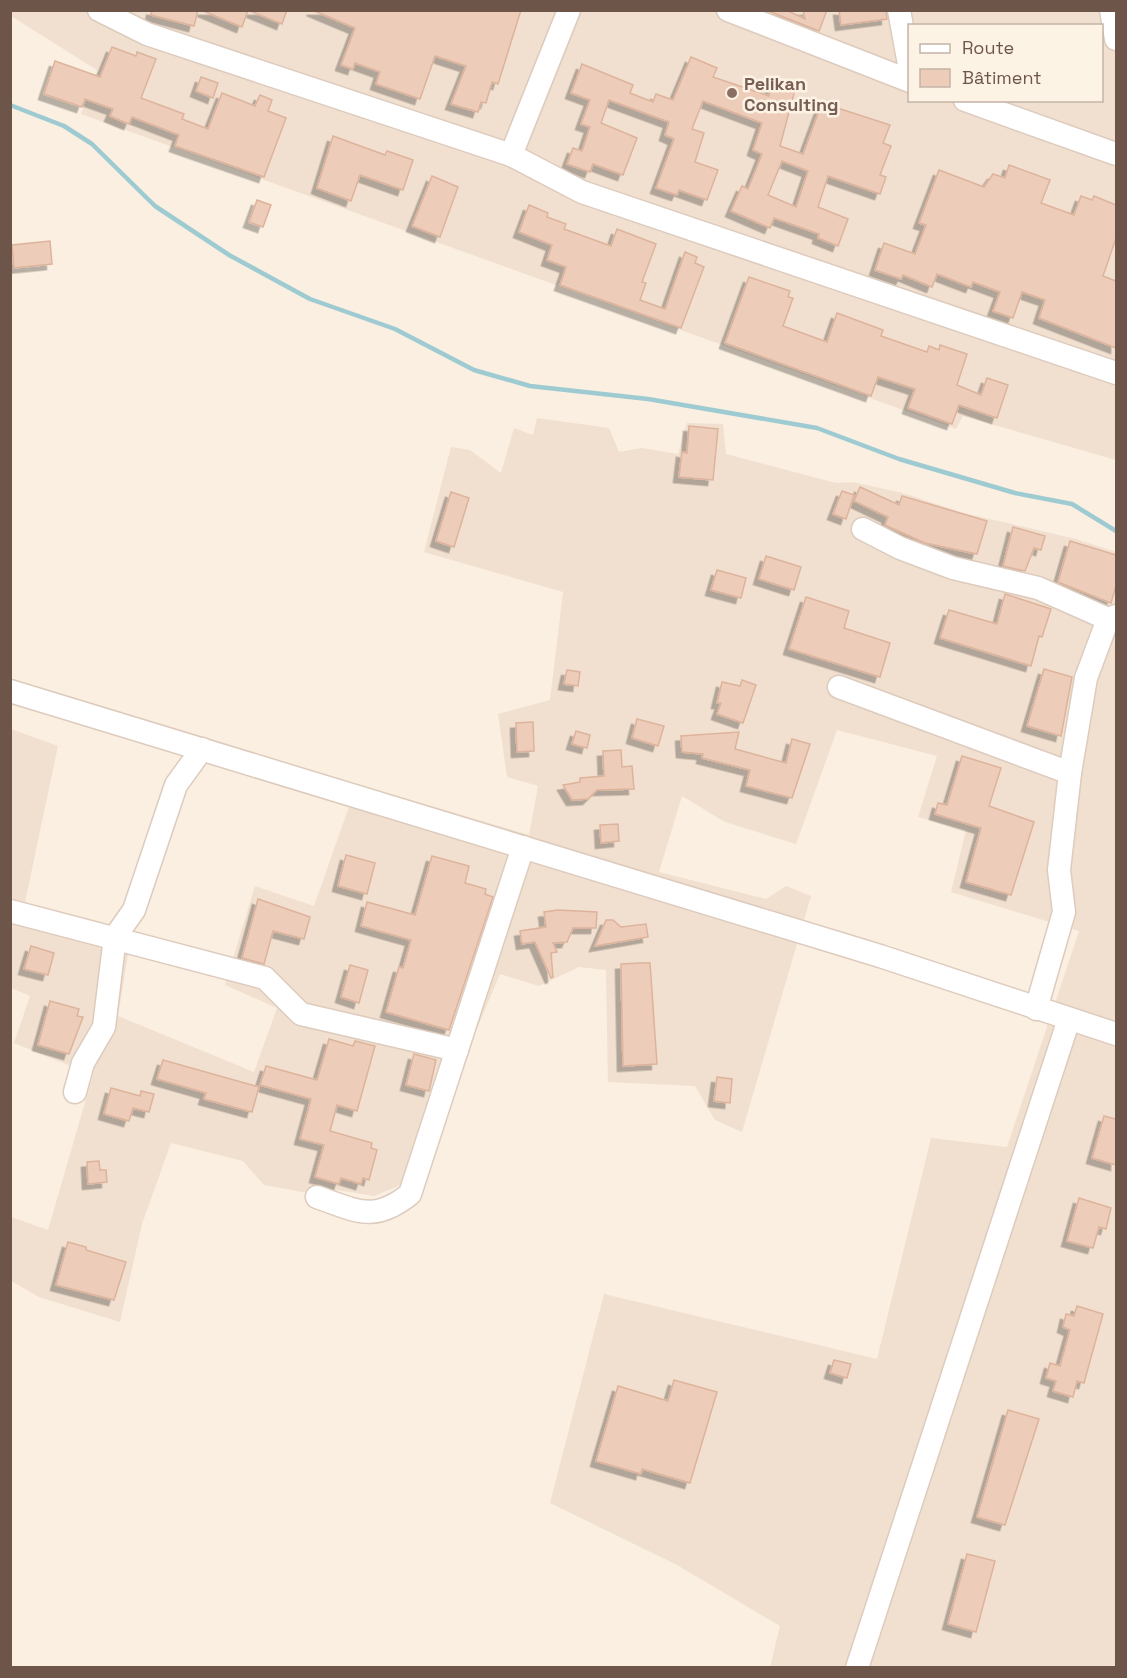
<svg xmlns="http://www.w3.org/2000/svg" width="1127" height="1678" viewBox="0 0 1127 1678" font-family="'Space Grotesk',sans-serif">
  <style>
    .residential { fill: #f1e0cf; fill-rule: evenodd }
    .lines { fill: none; stroke-linecap: round; stroke-linejoin: round }
    .stream { stroke: #9ecbd2; stroke-width: 4.5 }
    .building { fill: #edcdba; stroke: #deb39c; stroke-width: 1.5; fill-rule: evenodd; filter: url(#shadow) }
    .minor-casing { stroke: #ddcbbd; stroke-width: 25 }
    .minor { stroke: #fff; stroke-width: 22 }
    .education-dot { fill: #8d6e63; stroke: #fdf3e5; stroke-width: 2 }
    .labels { text-anchor: middle; dominant-baseline: central; stroke-width: 5; stroke-linejoin: round; paint-order: stroke }
    .education-label { font-size: 18px; font-weight: bold; fill: #785e54; stroke: #fdf3e5; text-anchor: start }
  </style>
  <defs>
    <filter id="shadow"><feDropShadow dx="-5.5" dy="5.5" stdDeviation="0" flood-color="#0004"/></filter>
  </defs>
  <rect width="100%" height="100%" fill="#faefe0"/>
  <g class="residential">
    <path d="M10 11H1116V460L963 416 956 429 81 114 97 70 11 16ZM910 26H1102V100H910Z"/>
    <path d="M537 418 609 428 619 452 642 448 678 454 687 423 723 424 726 454 836 483 852 482 903 493 964 513 1076 539 1116 552V1667H770L780 1626 677 1565 550 1503 604 1294 877 1359 931 1138 1007 1147 1079 931 951 892 966 830 918 817 937 756 837 730 796 844 725 822 682 796 659 872 766 899 786 886 811 896 742 1132 715 1120 695 1086 608 1082 606 970 579 967 539 986 500 974 413 1180 374 1196 337 1190 330 1197 264 1185 243 1161 171 1143 142 1224 120 1322 39 1297 11 1281V1217L48 1230 93 1075 14 1043 30 996 11 988V729L58 746 25 902 132 930 118 1016 254 1072 277 1008 225 985 255 886 314 906 357 784 529 835 538 786 507 777 498 714 550 700 563 592 424 552 451 447 470 450 501 473 514 428 533 435Z"/>
  </g>
  <g class="lines">
    <path class="stream" d="M10 105 64 126 92 144 155 206 229 255 310 299 395 329 474 370 530 386 648 399 817 428 899 459 1015 493 1072 504 1116 531"/>
  </g>
  <g class="building">
    <path d="M152 10H198L194 26 151 15Z"/>
    <path d="M201 10H248L242 27Z"/>
    <path d="M248 10H287L282 24Z"/>
    <path d="M312 10H521L498 84 492 82 486 103 481 102 478 112 451 104 466 66 435 56 420 99 376 84 380 72 355 63 353 69 341 65 355 28Z"/>
    <path d="M766 10H786L805 19 803 10H827L819 31Z"/>
    <path d="M839 10H886L887 19 841 25Z"/>
    <path d="M112 47 136 56 137 52 156 59 141 98 184 114 182 119 208 129 222 93 255 106 260 95 272 100 268 111 286 118 264 177 175 146 179 135 132 117 129 124 110 116 113 109 85 99 82 107 44 94 55 61 100 77Z"/>
    <path d="M691 57 717 68 713 77 769 96 773 80 796 86 780 146 803 154 822 103 890 125 883 143 891 146 880 175 886 177 880 194 828 176 818 207 848 219 838 246 818 238 819 234 774 218 770 228 731 211 742 186 748 189 762 154 753 150 762 123 703 101 692 129 704 133 695 162 718 170 707 200 679 190 677 195 656 188 674 139 665 135 669 122 609 100 601 123 637 138 623 175 593 164 590 172 567 164 573 148 582 151 590 127 581 124 590 100 571 93 582 64 633 85 630 93 653 102 656 94 673 100ZM782 161 808 171 796 207 768 195Z"/>
    <path d="M201 77 218 83 213 98 196 91Z"/>
    <path d="M333 136 385 155 387 151 413 160 403 190 360 175 351 201 317 188Z"/>
    <path d="M1009 165 1050 180 1041 203 1074 215 1081 196 1092 200 1094 196 1116 205V238L1103 276 1116 281V348L1039 318 1045 300 1022 292 1013 318 993 311 1000 292 973 282 971 287 937 274 932 287 903 275 901 279 875 270 884 243 915 254 926 225 919 223 939 170 984 187 993 174 1005 178Z"/>
    <path d="M432 176 458 187 440 237 412 226Z"/>
    <path d="M257 200 271 205 263 227 249 222Z"/>
    <path d="M529 205 548 213 547 217 566 224 564 229 611 246 617 229 656 244 642 282 646 283 640 300 665 309 685 252 697 257 695 263 704 267 681 328 560 285 566 267 547 260 552 245 519 232Z"/>
    <path d="M50 241 52 264 14 268 12 245Z"/>
    <path d="M749 277 790 291 788 297 793 298 783 326 827 342 837 313 883 330 881 336 927 352 929 346 939 350 940 345 967 354 957 385 981 395 987 378 1008 385 997 418 959 405 952 424 908 408 915 389 878 377 871 396 725 343Z"/>
    <path d="M689 426 718 429 713 480 679 477 682 452 687 453Z"/>
    <path d="M860 487 899 505 902 496 987 521 977 554 925 543 885 525 888 517 854 501Z"/>
    <path d="M842 491 854 495 846 519 833 514Z"/>
    <path d="M451 492 469 498 454 547 436 541Z"/>
    <path d="M1013 527 1045 536 1041 550 1034 548 1025 571 1003 566Z"/>
    <path d="M1070 541 1116 555V586L1111 603 1058 582Z"/>
    <path d="M766 556 801 567 794 590 759 579Z"/>
    <path d="M717 570 746 578 741 598 711 590Z"/>
    <path d="M1005 594 1051 609 1042 637 1039 636 1031 666 940 638 949 610 997 624Z"/>
    <path d="M806 597 849 611 844 628 890 643 880 677 789 649Z"/>
    <path d="M1044 669 1072 677 1061 736 1027 726Z"/>
    <path d="M567 670 580 672 578 686 564 684Z"/>
    <path d="M742 680 756 685 743 723 717 714 721 703H717L722 682 740 686Z"/>
    <path d="M637 719 664 726 658 746 632 738Z"/>
    <path d="M533 722 534 751 517 752 516 723Z"/>
    <path d="M576 731 590 735 587 748 572 744Z"/>
    <path d="M739 732 735 749 786 763 792 739 810 744 792 798 746 786 750 770 702 758 703 754 682 752 681 736Z"/>
    <path d="M621 750 622 767 632 766 634 789 597 790 588 799 572 800 563 785 580 782V778L604 776 603 751Z"/>
    <path d="M962 756 1001 768 989 806 1034 822 1011 895 966 882 981 828 935 814 938 803 947 805Z"/>
    <path d="M618 824 619 841 601 843 600 825Z"/>
    <path d="M346 855 375 863 367 894 338 886Z"/>
    <path d="M432 856 469 866 465 883 486 889 485 894 493 897 449 1030 386 1012 399 967 403 968 411 940 361 926 367 902 415 915Z"/>
    <path d="M258 899 310 917 304 939 273 931 264 964 242 958Z"/>
    <path d="M558 910 597 912 596 928H573L567 942 553 943 557 952 551 953 553 977 551 978 535 942 522 944 520 931 546 927 544 912Z"/>
    <path d="M606 920H613L621 927 646 924 648 937 595 946Z"/>
    <path d="M31 946 54 953 48 975 24 969Z"/>
    <path d="M640 963H650L657 1064 623 1066 621 964Z"/>
    <path d="M350 965 368 970 359 1003 341 997Z"/>
    <path d="M50 1001 79 1009 77 1016 83 1017 69 1054 38 1045Z"/>
    <path d="M329 1039 353 1046 355 1041 375 1046 357 1111 337 1105 330 1131 372 1143 371 1148 377 1150 369 1180 363 1178 361 1184 341 1178 339 1184 315 1177 324 1145 300 1139 311 1099 260 1085 266 1066 317 1080Z"/>
    <path d="M414 1054 436 1060 429 1091 406 1085Z"/>
    <path d="M163 1060 259 1087 252 1112 204 1099 206 1093 157 1079Z"/>
    <path d="M717 1077 732 1079 730 1103 714 1101Z"/>
    <path d="M111 1088 140 1096 141 1091 154 1094 149 1112 133 1108 129 1121 104 1114Z"/>
    <path d="M1104 1116 1116 1119V1165L1092 1158Z"/>
    <path d="M99 1161 100 1170H106L107 1182 88 1184 87 1162Z"/>
    <path d="M1079 1198 1111 1208 1106 1229 1099 1227 1093 1248 1067 1241Z"/>
    <path d="M68 1242 86 1247V1250L126 1262 114 1300 56 1285Z"/>
    <path d="M1077 1306 1103 1314 1084 1383 1077 1381 1073 1397 1053 1391 1056 1381 1046 1378 1050 1363 1060 1366 1070 1330 1063 1327 1066 1314 1074 1316Z"/>
    <path d="M834 1360 851 1364 847 1378 830 1373Z"/>
    <path d="M674 1380 717 1392 690 1483 642 1469 641 1474 596 1461 618 1386 668 1401Z"/>
    <path d="M1008 1410 1039 1419 1005 1525 977 1517Z"/>
    <path d="M967 1554 995 1561 976 1632 948 1624Z"/>
  </g>
  <g class="lines">
    <defs>
      <g id="minor">
        <path d="M99 10 147 34 511 155 582 192 1116 373"/>
        <path d="M728 10 910 81"/>
        <path d="M899 10 910 70"/>
        <path d="M1111 10 1116 39"/>
        <path d="M965 100 1116 154"/>
        <path d="M511 155 569 10"/>
        <path d="M863 529 900 548 953 568 1038 588 1108 619"/>
        <path d="M839 687 1070 773"/>
        <path d="M10 691 880 956 1116 1034"/>
        <path d="M10 911 265 978 301 1014 457 1050"/>
        <path d="M1036 1009 1064 912 1059 870 1070 773 1086 678 1108 619 1116 616"/>
        <path d="M75 1092 83 1063 104 1027 115 937 134 910 176 785 202 749"/>
        <path d="M317 1197C357 1211 374 1223 410 1194L523 847"/>
        <path d="M857 1668 1069 1019"/>
      </g>
    </defs>
    <use href="#minor" class="minor-casing"/>
    <use href="#minor" class="minor"/>
  </g>
  <circle class="education-dot" cx="732" cy="93" r="6"/>
  <g class="labels">
    <g class="education-label">
      <text x="744" y="83">Pelikan<tspan x="744" dy="21">Consulting</tspan></text>
    </g>
  </g>
  <rect width="1127" height="1678" fill="none" stroke="#6e554a" stroke-width="24"/>
  <rect x="908" y="24" width="195" height="78" fill="#fdf3e5" stroke="#c4b4a7" stroke-width="1.5"/>
  <rect x="920" y="44" width="30" height="9" fill="#ffffff" stroke="#c4b4a7" stroke-width="1.5"/>
  <text x="962" y="54" font-size="18" fill="#6e554a">Route</text>
  <rect x="920" y="69" width="30" height="18" fill="#edcdba" stroke="#c4b4a7" stroke-width="1.5"/>
  <text x="962" y="84" font-size="18" fill="#6e554a">Bâtiment</text>
</svg>
